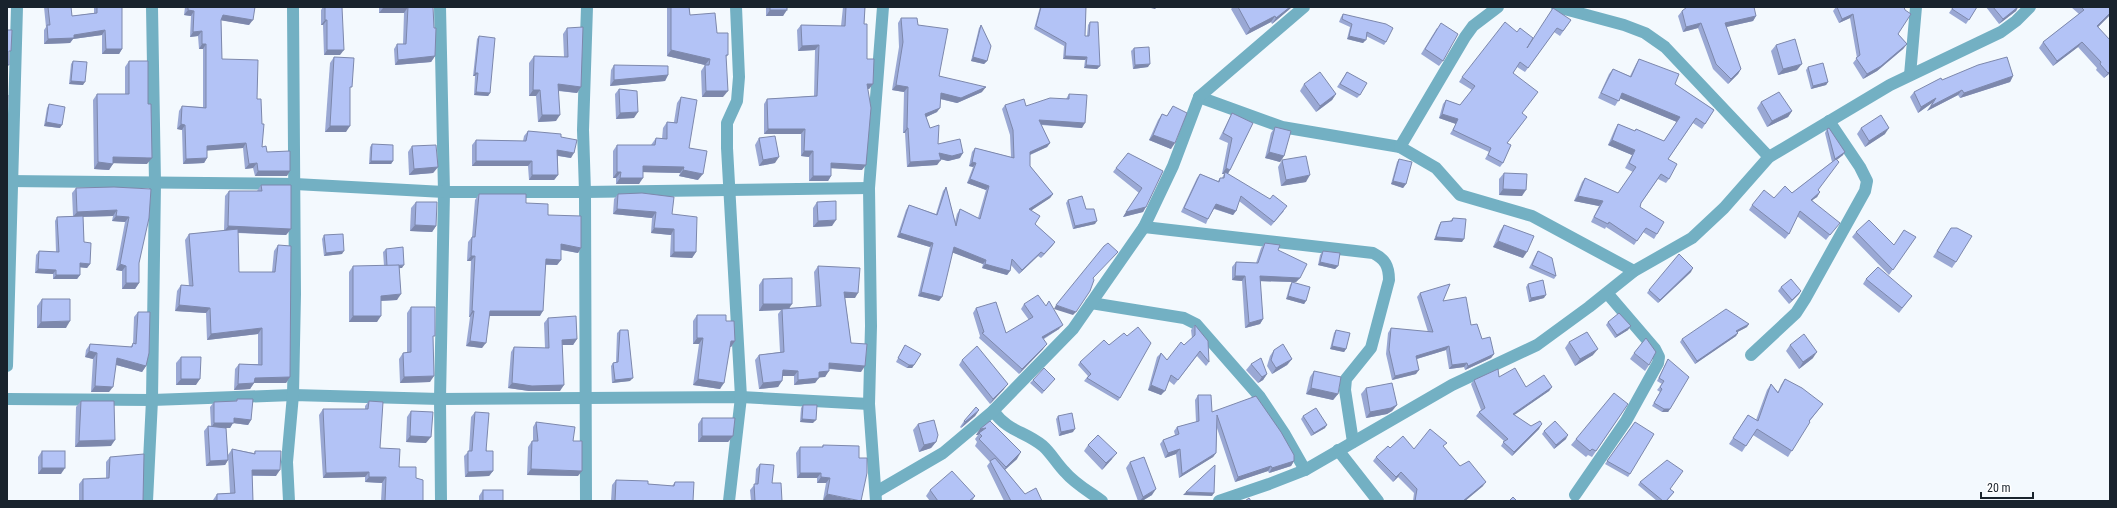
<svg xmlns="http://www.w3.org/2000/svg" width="2117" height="508" viewBox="0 0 2117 508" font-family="'Roboto Condensed',sans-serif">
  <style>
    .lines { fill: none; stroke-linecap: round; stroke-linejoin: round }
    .minor { stroke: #73b0c3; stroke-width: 12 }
    .wall { fill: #9aa8d4 }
    .shaded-wall { fill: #7d88ac }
    .building { fill: #b3c3f6; stroke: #7d88ac }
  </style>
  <rect width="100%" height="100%" fill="#f3f9fe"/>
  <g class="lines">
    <g class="minor">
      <path d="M440 7 444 192 440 399 441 501"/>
      <path d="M1557 7 1624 25 1645 33 1665 47 1769 157"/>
      <path d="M1910 75 1916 7"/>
      <path d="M1199 97 1282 127 1400 147 1436 168 1460 195 1532 216 1634 271"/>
      <path d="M1400 147 1465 37 1473 26 1498 7"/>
      <path d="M7 181 295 184 444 192H585L869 188"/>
      <path d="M1144 227 1373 253C1385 259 1389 266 1389 280L1371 348 1346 379 1345 390 1353 442"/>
      <path d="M1091 303 1184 318 1196 324 1260 397 1284 433 1305 470"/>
      <path d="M1751 355 1796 313 1805 299 1865 191 1867 181 1860 167 1829 121"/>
      <path d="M7 366 17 7"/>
      <path d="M7 399 152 400 293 395 440 399 741 397 869 404"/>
      <path d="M993 411C1010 433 1023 430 1043 446 1051 453 1057 464 1065 472 1075 484 1090 492 1102 501"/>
      <path d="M1338 450 1378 501"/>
      <path d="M876 492 943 453 993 411 1073 329 1144 227 1173 166 1199 97 1304 7"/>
      <path d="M1575 495 1626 421 1658 363 1659 357 1655 349 1607 293"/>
      <path d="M147 501 152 400 155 183 152 7"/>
      <path d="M289 501 287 462 293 395 295 294 293 7"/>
      <path d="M586 501 585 192 583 130 587 7"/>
      <path d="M729 501 741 397 727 148V123L737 101 739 77 736 7"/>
      <path d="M876 501 869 404 871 326 869 188 883 7"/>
      <path d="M1219 501 1269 484 1305 470 1452 385 1537 345 1589 307 1634 271 1692 238 1724 208 1769 157 1890 85 2001 32 2016 21 2030 7"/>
    </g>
  </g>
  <g class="wall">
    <path d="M44 7H71L72 16 94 13V7H122V49L119 54H102V35L73 39 70 43 44 44V30L46 27Z"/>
    <path d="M185 7H255L249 25 221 20 222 59 257 99 262 147 287 176H255L253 168 245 169 243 148 207 150V158L204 163 183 164 182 130 177 129 179 111 182 106 203 107V49H199L198 36 190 37 191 16 184 15Z"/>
    <path d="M323 7H342L340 55H324L323 25H321V10Z"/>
    <path d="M379 7H433L435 56 431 62 395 65 394 49 397 44H403L404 13H379Z"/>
    <path d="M667 7H689L690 15 717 33 728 55 726 57 723 97H702L701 71 705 65 667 56Z"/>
    <path d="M766 7H787L783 16H766Z"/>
    <path d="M843 7H865L864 24 867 59 873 84 869 89H868L862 170 831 168V176L828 181H809V157L801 156V134H764V104L767 99 814 96 815 50 798 51 797 30 801 25 841 26Z"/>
    <path d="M1040 7H1086L1085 36H1087L1088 25 1090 22 1100 66 1097 69 1084 68 1085 60 1063 59 1064 46 1034 29Z"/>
    <path d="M1233 7H1292L1272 24 1271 22 1246 35 1231 9Z"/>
    <path d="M1836 7H1904L1898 34 1907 44 1903 49 1877 71 1863 79 1853 63 1857 58 1850 18 1839 23 1833 11Z"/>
    <path d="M1953 7H1977L1966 24 1949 13Z"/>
    <path d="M1986 7H2018L2016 11 1999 24Z"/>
    <path d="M2071 7H2110V15L2098 27 2110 73 2104 78 2096 70 2097 68 2078 47 2053 66 2039 48 2043 42 2079 14Z"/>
    <path d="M1682 11 1756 16 1753 21 1726 27 1741 69 1738 74 1728 84 1713 69 1698 28 1683 32 1678 16Z"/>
    <path d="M1343 14 1386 42 1384 45 1366 36 1363 43 1347 39 1350 27 1339 22 1341 17Z"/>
    <path d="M901 18 918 25 939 76 982 92 957 103 940 99 937 112 926 117 930 128 938 144 960 158 948 161 940 159 937 165 907 167 905 133H903L904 92 892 90 899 47 898 23Z"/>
    <path d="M1571 20 1560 36 1554 32 1525 72 1517 67 1513 73 1524 121 1507 143 1503 163 1500 167 1485 159 1489 152 1450 134 1456 124 1439 118 1443 104 1446 100 1460 105 1472 90 1459 82 1462 77 1529 45Z"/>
    <path d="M981 25 987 61 984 64 971 61 979 28Z"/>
    <path d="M567 28 581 87 577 93 558 91 556 121 538 122 536 96H529V63L534 56 564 57 563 34Z"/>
    <path d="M1437 28 1443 61 1439 66 1421 54Z"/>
    <path d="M479 36 490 93 488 96 474 95 475 76H473L477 39Z"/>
    <path d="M1776 45 1797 70 1778 75 1771 51Z"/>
    <path d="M1134 48 1148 67 1133 69 1131 51Z"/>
    <path d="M334 57 350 89 346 132H325L330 63Z"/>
    <path d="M1639 59 1675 84 1714 110 1702 129 1693 123 1668 159 1669 179 1666 183 1658 179 1641 203 1640 207 1657 234 1654 239 1643 232 1634 245 1606 227 1605 229 1591 222 1599 206 1574 201 1582 182 1585 178 1618 193 1633 172 1625 168 1632 155 1608 145 1615 129 1618 124 1635 131 1636 129 1664 141 1677 122 1620 98 1615 106 1598 98 1609 74 1613 69 1630 76 1636 64Z"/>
    <path d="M73 61 83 85 69 84 71 64Z"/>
    <path d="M129 61 147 164 113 163 109 170 94 169 93 100 97 94H125V67Z"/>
    <path d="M614 65 668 75 665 81 610 86 611 70Z"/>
    <path d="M1808 67 1828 82 1826 85 1811 89 1806 70Z"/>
    <path d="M1347 72 1360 95 1357 98 1337 87Z"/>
    <path d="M2013 76 2010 82 1960 98 1958 95 1927 111 1932 103 1918 113 1910 97 1914 92 1942 80Z"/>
    <path d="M1304 84 1336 94 1332 100 1316 112 1300 91Z"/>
    <path d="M619 89 634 118 616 119 615 94Z"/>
    <path d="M1069 94 1082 128 1041 125 1050 143 1047 147 1030 155V166L1053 194 1050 198 1030 211 1035 224 1055 242 1052 246 1041 258 1038 256 1019 274 1011 265 1010 271 1007 275 982 268 983 264 952 252 939 301 918 296 930 247 897 237 906 210 909 205 936 214 943 191 946 187 955 222 957 214 960 209 978 218 986 190 967 183 973 167 969 166 972 152 975 148 1011 157 1010 135 1002 109 1005 105 1026 106 1066 99Z"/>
    <path d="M681 97 689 148 698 180 679 176 680 173 643 172 639 184H616V178H613V151L617 145H651L656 138 662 139 663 128 667 122H674L677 103Z"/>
    <path d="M1761 102 1792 111 1788 117 1767 127 1757 108Z"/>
    <path d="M49 104 60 128 44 126 47 108Z"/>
    <path d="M1173 106 1171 149 1149 140 1158 120 1162 114 1167 116Z"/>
    <path d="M1232 113 1253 123 1230 170 1228 174 1284 211 1271 226 1239 201 1236 211 1233 215 1214 209 1208 219 1206 224 1181 212 1197 178 1200 174 1218 181 1220 178H1222L1224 174H1222L1228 143 1219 139Z"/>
    <path d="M1275 127 1284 156 1280 162 1265 158 1271 133Z"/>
    <path d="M1861 128 1885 134 1865 147 1857 134Z"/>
    <path d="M1827 129 1843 155 1836 160 1818 190 1820 192 1817 197 1812 200 1836 227 1826 240 1797 216 1789 234 1785 239 1749 210 1752 205 1774 198 1792 193 1832 162 1825 133Z"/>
    <path d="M528 131 561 137 571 158 558 156V175L554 180H529L528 166H472V145L476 140 523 141 524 136Z"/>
    <path d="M759 138 775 163 759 166 755 145Z"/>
    <path d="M372 144 393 161 391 164H369L370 147Z"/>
    <path d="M412 146 438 167 433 173 409 175 408 152Z"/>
    <path d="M1399 159 1406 184 1403 188 1391 184 1397 162Z"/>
    <path d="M1282 160 1306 182 1281 186 1278 167Z"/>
    <path d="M1116 168 1163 171 1143 212 1123 217 1139 193 1113 172Z"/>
    <path d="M1504 173 1522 196 1499 195V179Z"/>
    <path d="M261 185 291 229 286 235 238 233 239 272H272L274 251 278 245 290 377 286 383H254L250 389 234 390 235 369 239 364H258V334L207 340 206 313 175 311 177 291 181 285 189 286 185 240 189 234 224 231 225 196 229 191H257Z"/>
    <path d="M76 188 151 189 139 263V283L135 289H122V271L116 270 125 222 112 221 113 216 83 217 84 242 90 264 87 268 80 267V275L77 279H53V274L35 273 36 255 39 251 56 252 55 221 57 217 73 216 72 193Z"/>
    <path d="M479 194 526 203 548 215 581 248 578 253 561 250V260L557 265H545L540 316H489L482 348 466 346 470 317H469L471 261H467L468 242 472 237 475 200Z"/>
    <path d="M618 194 672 214 696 252 692 258 670 257 671 235 651 233 652 218 613 214 614 199Z"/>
    <path d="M1068 200 1086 209 1095 224 1073 229 1066 203Z"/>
    <path d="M416 202 436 226 432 232 410 231 411 208Z"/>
    <path d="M817 202 832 226 813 227V208Z"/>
    <path d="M1453 218 1462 242 1434 240 1439 225 1441 222 1450 221Z"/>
    <path d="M1504 225 1523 258 1493 247 1500 231Z"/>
    <path d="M1951 228 1956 262 1952 268 1933 257Z"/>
    <path d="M1856 232 1894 245 1916 237 1889 275 1852 237Z"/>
    <path d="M324 235 342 254 324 256 322 239Z"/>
    <path d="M1265 243 1278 250 1300 278 1296 282H1292L1306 301 1304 304 1286 299 1290 285 1292 282 1260 281 1263 319 1260 324 1245 328 1242 281 1232 280V267L1236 262 1256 263 1261 248Z"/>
    <path d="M386 249 402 268H399L397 300 381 301 377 322H349V272L353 266H384L383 252Z"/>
    <path d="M1323 251 1338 266 1335 269 1318 265 1320 255Z"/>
    <path d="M1538 251 1556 276 1554 279 1529 268 1536 254Z"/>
    <path d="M818 266 855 298H845L851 343 861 372 829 369 825 377H819L815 383 794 385V376H783L778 387 759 389 755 360 759 355 780 352 778 314 781 310 759 311V285L763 279 790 308 816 306 814 272Z"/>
    <path d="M1691 272 1658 303 1647 293 1649 290Z"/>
    <path d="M1866 279 1912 296 1899 313 1863 284Z"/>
    <path d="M1528 284 1544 298 1529 302 1526 287Z"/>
    <path d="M1781 287 1801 291 1799 294 1789 304 1778 291Z"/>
    <path d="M1420 293 1443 301 1471 325 1482 339 1494 354 1491 358 1465 370 1464 367 1449 369 1446 350 1417 359 1416 374 1392 380 1386 354 1388 333 1391 328 1428 332 1417 297Z"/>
    <path d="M42 299 66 328H37V306Z"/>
    <path d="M1024 304 1059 329 1044 339 1043 349 1019 374 979 338 980 336 973 313 976 308 1006 333 1029 320 1021 309Z"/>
    <path d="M411 307 433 339 430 382 400 383 399 359 403 353 407 352V313Z"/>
    <path d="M138 312 146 366 142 372 116 365 109 392H91L93 359 85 357 86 350 90 344 130 347 133 344 134 317Z"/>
    <path d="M697 315 726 321 735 341 731 347H730L720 389 693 385 699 344H693V321Z"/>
    <path d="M548 318 577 339 573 345H562L560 391H529L508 388 511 352 514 347 545 348 544 323Z"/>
    <path d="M1608 322 1628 330 1615 338 1606 325Z"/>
    <path d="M1195 325 1209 362 1206 366 1197 356 1174 385 1169 381 1161 395 1148 390 1157 357 1161 353 1167 360 1192 338 1191 330Z"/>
    <path d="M1747 327 1737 332 1736 336 1695 364 1680 342 1682 339Z"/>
    <path d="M620 330 630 381 612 383 611 366 613 363 616 362 617 333Z"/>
    <path d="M1336 330 1346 349 1344 352 1330 349 1334 333Z"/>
    <path d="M1127 336 1120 398 1118 401 1084 381 1088 376 1078 365 1080 362 1109 345Z"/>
    <path d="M1569 342 1593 355 1575 366 1565 348Z"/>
    <path d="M905 345 914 365 912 368H907L896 362Z"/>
    <path d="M1790 345 1813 358 1799 369 1786 351Z"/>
    <path d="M1274 350 1292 359 1287 365 1272 374 1267 366 1270 356Z"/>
    <path d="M1634 353 1649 365 1645 371 1630 359Z"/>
    <path d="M181 357 196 385H176V363Z"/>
    <path d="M1668 359 1670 409 1668 412H1662L1652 406 1660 392 1657 390 1662 384 1657 381Z"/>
    <path d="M962 360 1004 389 990 404 959 365Z"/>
    <path d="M1251 364 1267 374 1263 380 1258 383 1246 370Z"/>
    <path d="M1314 371 1338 394 1333 400 1306 394 1310 377Z"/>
    <path d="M1499 377 1526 387H1552L1549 391 1514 415 1531 426 1539 429 1512 456 1501 446 1504 441 1476 416 1479 412 1481 410 1471 384 1474 380Z"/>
    <path d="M1785 379 1823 404 1809 422 1788 457 1753 435 1742 452 1729 444 1748 415 1756 420 1767 390 1771 384 1778 392 1781 385Z"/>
    <path d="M1033 380 1052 382 1042 394 1030 383Z"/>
    <path d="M1366 388 1397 405 1392 411 1387 414 1366 418 1361 394Z"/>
    <path d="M1198 395 1212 412 1294 461 1291 466 1269 473 1268 471 1235 482 1217 428 1216 453 1213 457 1179 478 1176 454 1165 458 1160 444 1163 440 1175 435 1174 431 1177 427 1196 422 1195 400Z"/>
    <path d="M237 399 251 420 248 425 233 423 230 428H226L228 460 225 465 206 466 204 431 208 426H211L210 407 214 402 235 401Z"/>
    <path d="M81 401 111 446 75 447 76 407Z"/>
    <path d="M369 401 380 448 399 467 416 478 423 501H381L382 483 365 482V477L323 478 319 415 323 409H365V406Z"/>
    <path d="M1628 404 1592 457 1588 455 1586 457 1571 445 1576 439Z"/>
    <path d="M803 405 813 423 800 422 801 408Z"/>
    <path d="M979 410 975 416 961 428 960 427 964 421Z"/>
    <path d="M411 411 426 443 406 442 407 417Z"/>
    <path d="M475 412 493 471 489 476 465 477 464 456 469 451 471 417Z"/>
    <path d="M1058 416 1073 432 1059 436 1056 419Z"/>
    <path d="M1303 416 1325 428 1311 436 1301 419Z"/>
    <path d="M702 418 733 436 728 442H698V424Z"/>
    <path d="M536 422 573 441 578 476 527 475 528 447 532 441H533V427Z"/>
    <path d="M1635 422 1630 474 1628 477 1605 464Z"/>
    <path d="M918 424 936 442 931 448 919 452 913 430Z"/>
    <path d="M980 429 1017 459 1005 470 1025 494 1042 501H1004L987 466 990 462 975 446 977 442 975 439 978 435H976Z"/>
    <path d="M1544 431 1566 439 1554 449 1542 434Z"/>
    <path d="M823 445 859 458 823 500 826 483H817V478H797L796 453 800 447H822Z"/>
    <path d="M1088 445 1112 459 1102 470 1084 451Z"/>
    <path d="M1390 448 1414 449 1444 448 1460 466 1483 486 1465 501H1413L1414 493 1398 477 1393 482 1373 461 1376 457Z"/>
    <path d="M232 449 254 453 255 451 276 476H252L253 501H213V500L217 494 230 493 228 455Z"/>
    <path d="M42 451 61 474H38V457Z"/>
    <path d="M110 457 143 501H79V484L83 479 106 478V462Z"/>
    <path d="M1130 462 1152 495 1142 501H1138L1126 468Z"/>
    <path d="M760 464 772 483 782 501H751L750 490 755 484 756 469Z"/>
    <path d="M616 480 648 484 672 486 675 482 693 501H611L612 485Z"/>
    <path d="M1640 482 1674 492 1667 501H1657L1638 485Z"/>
    <path d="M483 490 503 501H479V496Z"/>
    <path d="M930 490 975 496 972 501H930L926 496Z"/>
  </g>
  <g class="shaded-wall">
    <path d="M408 7 404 13H379L383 8Z"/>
    <path d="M1147 7H1157L1155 9Z"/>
    <path d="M1290 7H1292L1272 24 1276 18Z"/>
    <path d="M2018 7 2016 11 1999 24 2003 19Z"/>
    <path d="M188 10 194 11 191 16 184 15Z"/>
    <path d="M770 10H787L783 16H766Z"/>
    <path d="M2110 13V15L2093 32 2097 26Z"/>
    <path d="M1853 14 1850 18 1839 23 1842 19Z"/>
    <path d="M223 15 253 20 249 25 219 20Z"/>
    <path d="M1275 16 1271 22 1246 35 1250 29Z"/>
    <path d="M1756 16 1753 21 1722 28 1725 23Z"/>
    <path d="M325 20H327L323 25H321Z"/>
    <path d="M1701 23 1698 28 1683 32 1686 27Z"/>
    <path d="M105 30 102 35 73 39 70 43 44 44 48 39 74 35Z"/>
    <path d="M202 31 198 36 190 37 193 32Z"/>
    <path d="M1349 36 1366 40 1363 43 1347 39Z"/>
    <path d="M2082 42 2078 47 2053 66 2057 61Z"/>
    <path d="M202 44H206L203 49H199Z"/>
    <path d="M1907 44 1903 49 1877 71 1863 79 1867 74Z"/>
    <path d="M819 45 815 50 798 51 802 46Z"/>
    <path d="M106 49H122L119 54H102Z"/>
    <path d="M327 50H344L340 55H324Z"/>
    <path d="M671 50 710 59 705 65 667 56Z"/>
    <path d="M435 56 431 62 395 65 398 60Z"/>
    <path d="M1065 56 1087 57 1085 60 1063 59Z"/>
    <path d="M973 57 987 61 984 64 971 61Z"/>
    <path d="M1150 64 1148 67 1133 69 1135 65Z"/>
    <path d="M1802 64 1797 70 1778 75 1783 69Z"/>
    <path d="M1086 65 1100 66 1097 69 1084 68Z"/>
    <path d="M1741 69 1738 74 1728 84 1731 79Z"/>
    <path d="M2110 71V73L2104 78 2108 73Z"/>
    <path d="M475 73H478L475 76H473Z"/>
    <path d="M668 75 665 81 610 86 614 80Z"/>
    <path d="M2013 76 2010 82 1960 98 1964 93Z"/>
    <path d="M71 81 85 82 83 85 69 84Z"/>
    <path d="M1828 82 1826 85 1811 89 1813 86Z"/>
    <path d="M558 84 581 87 577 93 554 90Z"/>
    <path d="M867 84H873L869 89H863Z"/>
    <path d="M896 85 908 87 904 92 892 90Z"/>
    <path d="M986 87 982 92 957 103 937 98 941 93Z"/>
    <path d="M533 90H540L536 96H529Z"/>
    <path d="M1962 90 1958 95 1927 111 1931 106Z"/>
    <path d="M706 91H728L723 97H702Z"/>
    <path d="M476 92 490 93 488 96 474 95Z"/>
    <path d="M1622 93 1680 117 1677 122 1619 98Z"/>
    <path d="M1336 94 1332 100 1316 112 1320 106Z"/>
    <path d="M1936 98 1932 103 1918 113 1921 107Z"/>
    <path d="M940 108 937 112 922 119 925 114Z"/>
    <path d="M1792 111 1788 117 1767 127 1772 121Z"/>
    <path d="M638 112 634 118 616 119 620 113Z"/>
    <path d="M1442 114 1458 119 1456 124 1439 118Z"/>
    <path d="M542 115H560L556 121 538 122Z"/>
    <path d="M1039 120 1085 123 1082 128 1036 124Z"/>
    <path d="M46 122 62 125 60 128 44 126Z"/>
    <path d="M181 124 185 125 182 130 177 129Z"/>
    <path d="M330 126H350L346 132H325Z"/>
    <path d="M907 128H908L905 133H903Z"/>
    <path d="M1889 128 1885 134 1865 147 1869 141Z"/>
    <path d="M768 129H805L801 134H764Z"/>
    <path d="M1153 135 1175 143 1171 149 1149 140Z"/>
    <path d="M1612 140 1635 150 1632 155 1608 145Z"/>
    <path d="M246 143 243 148 203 151 207 146Z"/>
    <path d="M1050 143 1047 147 1027 156 1030 152Z"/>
    <path d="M557 150 574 153 571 158 554 155Z"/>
    <path d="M804 151H813L809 157 801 156Z"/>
    <path d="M1269 152 1284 156 1280 162 1265 158Z"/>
    <path d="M1845 152 1843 155 1833 163 1835 159Z"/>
    <path d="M939 153H963L960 158 948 161 936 158Z"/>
    <path d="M113 157 152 158 147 164 108 163Z"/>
    <path d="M779 157 775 163 759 166 763 160Z"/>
    <path d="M207 158 204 163 183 164 186 159Z"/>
    <path d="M941 160 937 165 907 167 910 162Z"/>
    <path d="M371 161H393L391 164H369Z"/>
    <path d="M476 161H532L528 166H472Z"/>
    <path d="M98 162 113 164 109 170 94 169Z"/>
    <path d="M972 162 976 163 973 167 969 166Z"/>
    <path d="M257 163 253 168 245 169 249 164Z"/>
    <path d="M831 163 866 165 862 170 828 168Z"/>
    <path d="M643 166 684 167 680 173 639 172Z"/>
    <path d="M438 167 433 173 409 175 414 169Z"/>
    <path d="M1226 168 1230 170 1227 175 1225 172 1224 174H1222Z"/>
    <path d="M683 170 703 174 698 180 679 176Z"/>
    <path d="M258 171H290L287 176H255Z"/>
    <path d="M617 172H621L616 178H613Z"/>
    <path d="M532 175H558L554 180H529Z"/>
    <path d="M1310 175 1306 182 1281 186 1286 180Z"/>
    <path d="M813 176H831L828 181H809Z"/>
    <path d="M620 178H643L639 184H616Z"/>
    <path d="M970 179 989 186 986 190 967 183Z"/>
    <path d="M1393 181 1406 184 1403 188 1391 184Z"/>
    <path d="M1503 189 1526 190 1522 196 1499 195Z"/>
    <path d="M1820 192 1817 197 1807 204 1811 200Z"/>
    <path d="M1053 194 1050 198 1026 214 1029 209Z"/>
    <path d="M1578 196 1603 201 1599 206 1574 201Z"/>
    <path d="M1216 204 1236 211 1233 215 1213 208Z"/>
    <path d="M1146 207 1143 212 1123 217 1126 212Z"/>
    <path d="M617 209 656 212 652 218 613 214Z"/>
    <path d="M117 210 113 216 73 217 77 212Z"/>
    <path d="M116 216 129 217 125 222 112 221Z"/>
    <path d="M836 220 832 226 813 227 818 221Z"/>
    <path d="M1097 221 1095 224 1073 229 1075 226Z"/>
    <path d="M415 225 436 226 432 232 410 231Z"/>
    <path d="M228 226 291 229 286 235 224 232Z"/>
    <path d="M654 228 674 229 671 235 651 233Z"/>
    <path d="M900 233 933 243 930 247 897 237Z"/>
    <path d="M1436 237 1464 239 1462 242 1434 240Z"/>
    <path d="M1498 241 1527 252 1523 258 1493 247Z"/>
    <path d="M1055 242 1052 246 1041 258 1044 254Z"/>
    <path d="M561 244 581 248 578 253 558 249Z"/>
    <path d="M954 247 986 260 983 264 951 252Z"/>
    <path d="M344 251 342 254 324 256 326 253Z"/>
    <path d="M674 252H696L692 258 670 257Z"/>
    <path d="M1041 252 1038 256 1019 274 1022 270Z"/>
    <path d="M471 256H475L471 261H467Z"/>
    <path d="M546 259 561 260 557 265 542 264Z"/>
    <path d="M1320 262 1338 266 1335 269 1318 265Z"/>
    <path d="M80 263 90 264 87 268 77 267Z"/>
    <path d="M120 264 126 266 122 271 116 270Z"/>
    <path d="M985 264 1010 271 1007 275 982 268Z"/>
    <path d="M404 265 402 268 384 269 387 266Z"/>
    <path d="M1693 268 1691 272 1658 303 1660 300Z"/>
    <path d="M38 269 56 270 53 274 35 273Z"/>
    <path d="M56 275H80L77 279H53Z"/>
    <path d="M1235 276H1245L1242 281 1232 280Z"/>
    <path d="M1260 276 1300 278 1296 282 1257 281Z"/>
    <path d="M126 283H139L135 289H122Z"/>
    <path d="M1801 291 1799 294 1789 304 1792 300Z"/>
    <path d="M844 292 858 293 855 298H840Z"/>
    <path d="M921 292 942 297 939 301 918 296Z"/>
    <path d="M401 294 397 300 377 301 381 296Z"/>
    <path d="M1546 295 1544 298 1529 302 1531 298Z"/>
    <path d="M1288 296 1306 301 1304 304 1286 299Z"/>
    <path d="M763 304H792L788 310 782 309 781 310 759 311Z"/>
    <path d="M179 305 210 308 206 313 175 311Z"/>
    <path d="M1056 305 1076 312 1073 315 1054 309Z"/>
    <path d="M472 311H474L470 317H469Z"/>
    <path d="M490 311H543L540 316H486Z"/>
    <path d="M353 316H381L377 322H349Z"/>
    <path d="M1263 319 1260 324 1245 328 1249 323Z"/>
    <path d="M70 321 66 328H37L41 322Z"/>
    <path d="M1749 324 1747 327 1734 334 1736 331Z"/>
    <path d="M1063 325 1059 329 1039 341 1042 337Z"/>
    <path d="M1631 326 1628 330 1615 338 1617 335Z"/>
    <path d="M262 328 258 334 207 340 211 334Z"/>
    <path d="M1738 333 1736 336 1695 364 1697 361Z"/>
    <path d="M697 338H703L699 344H693Z"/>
    <path d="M577 339 573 345H559L562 340Z"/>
    <path d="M470 341 486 343 482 348 466 346Z"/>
    <path d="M731 341H735L731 347H727Z"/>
    <path d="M1047 344 1043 349 1019 374 1022 369Z"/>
    <path d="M1332 346 1346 349 1344 352 1330 349Z"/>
    <path d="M1449 346 1446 350 1413 360 1416 356Z"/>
    <path d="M1598 349 1593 355 1575 366 1580 359Z"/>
    <path d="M89 351 97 353 93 359 85 357Z"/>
    <path d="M1817 352 1813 358 1799 369 1803 362Z"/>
    <path d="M1494 354 1491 358 1465 370 1468 366Z"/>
    <path d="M117 358 146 366 142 372 113 364Z"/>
    <path d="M1292 359 1287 365 1272 374 1276 368Z"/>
    <path d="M829 363 865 366 861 372 825 368Z"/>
    <path d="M1467 363 1464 367 1449 369 1452 365Z"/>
    <path d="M909 365H914L912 368H907Z"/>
    <path d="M783 370 798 371 794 376H779Z"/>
    <path d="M1419 370 1416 374 1392 380 1395 376Z"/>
    <path d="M829 371 825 377 815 378 819 372Z"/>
    <path d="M1267 374 1263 380 1258 383 1262 377Z"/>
    <path d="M434 376 430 382 400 383 404 377Z"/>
    <path d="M290 377 286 383H251L255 378Z"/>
    <path d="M633 378 630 381 612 383 615 380Z"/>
    <path d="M819 378 815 383 794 385 798 380Z"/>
    <path d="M181 379H200L196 385H176Z"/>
    <path d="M698 379 724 383 720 389 693 385Z"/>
    <path d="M782 381 778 387 759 389 763 383Z"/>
    <path d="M254 383 250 389 234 390 238 384Z"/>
    <path d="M512 383 564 385 560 391H529L508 388Z"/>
    <path d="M1008 384 1004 389 990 404 993 399Z"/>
    <path d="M1151 385 1165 391 1161 395 1148 390Z"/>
    <path d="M95 386 113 387 109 392H91Z"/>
    <path d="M1552 387 1549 391 1510 418 1513 414Z"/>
    <path d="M1311 388 1338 394 1333 400 1306 394Z"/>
    <path d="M1397 405 1392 411 1387 414 1366 418 1370 412Z"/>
    <path d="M1664 409H1670L1668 412H1662Z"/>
    <path d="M979 410 975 416 961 428 965 422Z"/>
    <path d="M234 418 251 420 248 425 233 423 230 428H211L214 423Z"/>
    <path d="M802 419 816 420 813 423 800 422Z"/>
    <path d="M1542 424 1539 429 1512 456 1514 452Z"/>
    <path d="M1327 425 1325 428 1311 436 1314 433Z"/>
    <path d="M986 428 978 435H976L980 429Z"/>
    <path d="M1075 429 1073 432 1059 436 1061 432Z"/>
    <path d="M1568 435 1566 439 1554 449 1556 445Z"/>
    <path d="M410 436 431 437 426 443 406 442Z"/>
    <path d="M702 436H733L728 442H698Z"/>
    <path d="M115 440 111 446 75 447 79 441Z"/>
    <path d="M936 442 931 448 919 452 924 445Z"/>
    <path d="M1180 449 1176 454 1165 458 1168 453Z"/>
    <path d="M1021 452 1017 459 1001 473 1006 467Z"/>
    <path d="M1117 453 1112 459 1102 470 1106 463Z"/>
    <path d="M1216 453 1213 457 1179 478 1182 474Z"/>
    <path d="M228 460 225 465 206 466 210 461Z"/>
    <path d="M1294 461 1291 466 1269 473 1272 468Z"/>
    <path d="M1271 466 1268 471 1235 482 1238 477Z"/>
    <path d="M42 468H65L61 474H38Z"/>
    <path d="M531 469 582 471 578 476 527 475Z"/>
    <path d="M252 470H280L276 476 248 475Z"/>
    <path d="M493 471 489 476 465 477 468 472Z"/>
    <path d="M369 472 365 477 323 478 326 473Z"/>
    <path d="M1401 472 1398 477 1393 482 1396 477Z"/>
    <path d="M800 473H821L817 478H797Z"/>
    <path d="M369 477H386L382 483 365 482Z"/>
    <path d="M821 477 830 478 826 483H817Z"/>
    <path d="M1486 482 1483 486 1465 501H1463Z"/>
    <path d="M1156 489 1152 495 1142 501H1140L1143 497Z"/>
    <path d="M1186 492 1214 493 1212 496 1183 495Z"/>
    <path d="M827 494 859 501H829L823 500Z"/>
  </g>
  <g class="building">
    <path d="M48 7H71L72 16 97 13V7H122V49H106L105 30 74 35V38L48 39 47 25H50Z"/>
    <path d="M188 7H255L253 20 223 15 221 20 222 59 258 60 257 99H261L262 124H264L262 147 266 146 267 152 290 151V171H258L257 163 249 164 246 143 207 146V158L186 159 185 125 181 124 182 106 206 108V44H202V31L193 32 194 11 188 10Z"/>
    <path d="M325 7H342L344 50H327V20H325Z"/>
    <path d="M383 7H433L434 28H436L435 56 398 60 397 44H406L408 7 383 8Z"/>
    <path d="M671 7H689L690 15 715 13 717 33H728V55H726L728 91H706L705 65H709L710 59 671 50Z"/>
    <rect x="770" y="7" width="17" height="3"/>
    <path d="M846 7H865L864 24H867V59H874L873 84H867L871 108 866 165 831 163V176H813V151H804L805 129H768L767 99 817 96 819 45 802 46 801 25 845 26Z"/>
    <path d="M1041 7H1086L1085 36H1089L1090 22H1098L1100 66 1086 65 1087 57 1065 56 1066 43 1036 26Z"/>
    <path d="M1238 7H1290L1276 18 1275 16 1250 29Z"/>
    <path d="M1687 7H1754L1756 16 1725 23 1741 69 1731 79 1716 64 1701 23 1686 27 1682 11Z"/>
    <path d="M1837 7H1904L1905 10 1911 14 1898 34 1907 44 1881 66 1867 74 1856 58 1860 55 1853 14 1842 19Z"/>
    <path d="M1953 7H1977L1969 20 1952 9Z"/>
    <path d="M1993 7H2018L2003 19Z"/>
    <path d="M2081 7H2110V13L2097 26 2110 40V71L2108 73 2100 64 2101 62 2082 42 2057 61 2043 42 2084 10Z"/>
    <path d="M1553 8 1571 20 1563 31 1557 28 1528 68 1520 62 1513 73 1538 92 1522 113 1527 117 1507 143 1511 145 1503 163 1488 155 1491 148 1453 130 1458 119 1442 114 1446 100 1460 105 1475 86 1462 77 1505 22 1517 32 1520 28 1533 38 1527 48Z"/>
    <path d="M1343 14 1386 24 1393 28 1386 42 1367 32 1366 40 1349 36 1352 24 1342 19Z"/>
    <path d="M901 18H917L918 25 948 29 939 76 986 87 961 98 941 93 940 108 925 114 930 128 939 125 938 144 960 139 963 153 952 156 939 153 941 160 910 162 908 128H907L908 87 896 85 903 42Z"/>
    <path d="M1441 23 1458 34 1443 61 1425 49Z"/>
    <path d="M981 25 991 46 987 61 973 57Z"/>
    <path d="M583 27 581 87 558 84 560 115H542L540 90H533L534 56 568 57 567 28Z"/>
    <path d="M7 30H12L11 51H9V65H7Z"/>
    <path d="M479 36 495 38 490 93 476 92 478 73H475Z"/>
    <path d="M1795 39 1802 64 1783 69 1776 45Z"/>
    <path d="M1149 47 1150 64 1135 65 1134 48Z"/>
    <path d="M334 57 354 58 352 87H350V126H330Z"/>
    <path d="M2007 57 2013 76 1964 93 1962 90 1931 106 1936 98 1921 107 1914 92 1941 78 1942 80 1978 65Z"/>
    <path d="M1639 59 1679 74 1675 84 1714 110 1705 124 1696 118 1668 159 1677 164 1669 179 1661 174 1641 203 1640 207 1664 222 1657 234 1646 228 1637 241 1609 222 1608 224 1594 217 1603 201 1578 196 1585 178 1618 193 1636 167 1629 163 1635 150 1612 140 1618 124 1635 131 1636 129 1664 141 1680 117 1622 93 1619 101 1601 93 1613 69 1631 77Z"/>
    <path d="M73 61 87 62 85 82 71 81Z"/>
    <path d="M129 61H148V104H151L152 158 113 157V164L98 162 97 94H129Z"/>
    <path d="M1823 63 1828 82 1813 86 1808 67Z"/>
    <path d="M614 65 668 66V75L614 80Z"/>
    <path d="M1320 72 1336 94 1320 106 1304 84Z"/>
    <path d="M1347 72 1367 83 1360 95 1340 84Z"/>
    <path d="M619 89 637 91 638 112 620 113Z"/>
    <path d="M1779 92 1792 111 1772 121 1761 102Z"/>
    <path d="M1069 94 1087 95 1085 123 1039 120 1050 143 1030 152V166L1053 194 1029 209 1040 216 1035 224 1055 242 1044 254 1041 252 1022 270 1012 259 1010 271 985 264 986 260 954 247 942 297 921 292 933 243 900 233 909 205 937 215 946 187 956 226 960 209 980 219 989 186 970 179 976 163 972 162 975 148 1014 158 1013 130 1005 105 1024 99 1026 106 1050 98 1069 99Z"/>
    <path d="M7 95H8L7 122Z"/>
    <path d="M681 97 697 100 689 148 707 151 703 174 683 170 684 167 643 166V178H620L621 172H617V145H655L656 138 667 139V122L677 123Z"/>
    <path d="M49 104 65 107 62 125 46 122Z"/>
    <path d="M1173 106 1187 113 1175 143 1153 135 1162 114 1167 116Z"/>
    <path d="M1232 113 1253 123 1230 170 1226 168 1232 138 1223 133Z"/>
    <path d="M1881 115 1889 128 1869 141 1861 128Z"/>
    <path d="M1275 127 1291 131 1284 156 1269 152Z"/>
    <path d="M1829 128 1845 152 1835 159 1827 129Z"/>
    <path d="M528 131 561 134V137L577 140 574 153 557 150 558 175H532V161H476V140L526 141Z"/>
    <path d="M775 136 779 157 763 160 759 138Z"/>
    <path d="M372 144 393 145V161H371Z"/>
    <path d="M436 145 438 167 414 169 412 146Z"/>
    <path d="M1128 153 1163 171 1146 207 1126 212 1142 188 1116 168Z"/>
    <path d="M1306 156 1310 175 1286 180 1282 160Z"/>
    <path d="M1399 159 1412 162 1406 184 1393 181Z"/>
    <path d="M1836 159 1839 162 1818 190 1820 192 1811 200 1840 223 1830 235 1800 211 1789 234 1752 205 1764 190 1774 198 1785 186 1792 193Z"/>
    <path d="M1225 172 1270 199 1273 195 1287 206 1274 222 1241 196 1236 211 1216 204 1208 219 1184 208 1200 174 1219 182 1220 178H1224Z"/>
    <path d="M1504 173 1527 174 1526 190 1503 189Z"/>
    <path d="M261 185H291V229L228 226 229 191H262Z"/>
    <path d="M114 187 151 189 149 218 139 263V283H126V266L120 264 129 217 116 216 117 210 77 212 76 188Z"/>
    <path d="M642 193 674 197 672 214 697 217 696 252H674V229L654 228 656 212 617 209 618 194Z"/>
    <path d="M479 194H526V203L548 204V215L581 216V248L561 244V260L546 259 543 311H490L486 343 470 341 474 311H472L475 256H471L472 237H475Z"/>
    <path d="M1082 196 1086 209H1094L1097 221 1075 226 1068 200Z"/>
    <path d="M836 201V220L818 221 817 202Z"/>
    <path d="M416 202H437L436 226 415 225Z"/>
    <path d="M83 216 84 242 91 243 90 264 80 263V275H56V270L38 269 39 251 59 252 57 217Z"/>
    <path d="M1453 218 1466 219 1464 239 1436 237 1441 222 1452 221Z"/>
    <path d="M1869 220 1894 245 1904 230 1916 237 1893 270 1856 232Z"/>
    <path d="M1504 225 1534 236 1527 252 1498 241Z"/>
    <path d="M1951 228H1957L1972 236 1956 262 1937 251Z"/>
    <path d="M238 229 239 272H275L278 245 291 246 290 377 255 378 254 383 238 384 239 364 262 365V328L211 334 210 308 179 305 181 285 193 286 189 234Z"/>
    <path d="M343 234 344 251 326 253 324 235Z"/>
    <path d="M1108 243 1118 252 1093 278 1094 280 1090 291 1076 312 1056 305 1104 246Z"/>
    <path d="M1265 243 1280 245 1278 250 1307 264 1300 278 1260 276 1263 319 1249 323 1245 276H1235L1236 262 1258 263Z"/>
    <path d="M403 247 404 265 387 266 386 249Z"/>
    <path d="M1323 251 1340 253 1338 266 1320 262Z"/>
    <path d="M1538 251 1552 258 1556 276 1532 265Z"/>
    <path d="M1679 254 1693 268 1660 300 1649 290Z"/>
    <path d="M399 265 401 294 381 296V316H353V266Z"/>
    <path d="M818 266 860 268 858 293 844 292 851 343 867 344 865 366 829 363V371L819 372V378L798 380V371L783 370 782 381 763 383 759 355 784 352 782 309 821 306Z"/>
    <path d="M1878 267 1912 296 1902 308 1866 279Z"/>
    <path d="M792 278V304H763V279Z"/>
    <path d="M1791 279 1801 291 1792 300 1781 287Z"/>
    <path d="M1543 280 1546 295 1531 298 1528 284Z"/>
    <path d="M1292 282 1310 287 1306 301 1288 296Z"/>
    <path d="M1450 284 1443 301 1466 297 1471 325 1477 324 1482 339 1490 337 1494 354 1468 366 1467 363 1452 365 1449 346 1416 356 1419 370 1395 376 1389 350 1391 328 1433 332 1420 293Z"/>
    <path d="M1038 295 1046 306 1049 301 1063 325 1042 337 1047 344 1022 369 982 333 984 332 976 308 996 302 1006 333 1033 317 1024 304Z"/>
    <path d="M42 299H70V321L41 322Z"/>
    <path d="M411 307H435V336H433L434 376 404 377 403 353 411 352Z"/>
    <path d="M1726 309 1749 324 1736 331 1738 333 1697 361 1682 339Z"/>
    <path d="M138 312H150L149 353 146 366 117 358 113 387 95 386 97 353 89 351 90 344 132 347 133 343 136 344Z"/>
    <path d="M1619 313 1631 326 1617 335 1608 322Z"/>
    <path d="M697 315H726V321H734L735 341H731L724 383 698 379 703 338H697Z"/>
    <path d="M576 316 577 339 562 340 564 385 532 386 512 383 514 347 549 348 548 318Z"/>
    <path d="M1195 325 1208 341 1209 362 1200 351 1178 380 1171 375 1165 391 1151 385 1161 353 1167 360 1181 342 1184 345 1195 335Z"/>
    <path d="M1138 327 1151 343 1120 398 1087 378 1091 374 1080 362 1104 340 1109 345 1124 333 1127 336Z"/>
    <path d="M620 330H628L633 378 615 380 613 363 618 362Z"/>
    <path d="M1336 330 1350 333 1346 349 1332 346Z"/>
    <path d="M1587 332 1598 349 1580 359 1569 342Z"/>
    <path d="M1804 334 1817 352 1803 362 1790 345Z"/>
    <path d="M1646 338 1656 352 1649 365 1634 353Z"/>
    <path d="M1283 344 1292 359 1276 368 1271 360 1274 350Z"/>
    <path d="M905 345 921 354 914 365H909L898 358Z"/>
    <path d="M977 346 1008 384 993 399 962 360Z"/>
    <path d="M181 357H201L200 379H181Z"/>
    <path d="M1261 358 1267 374 1262 377 1251 364Z"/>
    <path d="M1668 359 1689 377 1670 409H1664L1654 403 1662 389 1660 387 1664 381 1659 378Z"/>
    <path d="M1044 368 1055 379 1044 391 1033 380Z"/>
    <path d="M1515 368 1526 387 1544 375 1552 387 1513 414 1531 426 1540 421 1542 424 1514 452 1503 442 1508 439 1479 412 1485 408 1474 380 1498 369 1499 377Z"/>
    <path d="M1314 371 1341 377 1338 394 1311 388Z"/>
    <path d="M1785 379 1802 388 1823 404 1809 421 1810 422 1792 451 1757 429 1746 446 1733 438 1748 415 1758 421 1771 384 1778 393Z"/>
    <path d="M1392 383 1397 405 1391 408 1370 412 1366 388Z"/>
    <path d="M1614 393 1628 404 1596 451 1592 449 1590 451 1576 439Z"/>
    <path d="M1198 395H1211L1212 412 1256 396 1281 432 1294 455V461L1272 468 1271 466 1238 477 1217 415 1216 453 1182 474 1180 449 1168 453 1163 440 1179 434 1177 427 1199 421Z"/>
    <path d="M237 399H253L251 420 234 418V423H214V402L237 401Z"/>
    <path d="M81 401H114L115 440 79 441Z"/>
    <path d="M369 401 383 402 380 448 400 449 399 467H416V478L423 480V501H385L386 477H369V472L326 473 323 409H368Z"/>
    <path d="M803 405H817L816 420 802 419Z"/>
    <path d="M976 407 979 410 965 422 964 421Z"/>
    <path d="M1316 408 1327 425 1314 433 1303 416Z"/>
    <path d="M411 411 433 412 431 437 410 436Z"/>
    <path d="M475 412 489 413 486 451H493V471L468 472V451H472Z"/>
    <path d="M1072 413 1075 429 1061 432 1058 416Z"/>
    <path d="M702 418H735L733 436H702Z"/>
    <path d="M934 420 938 435 936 442 924 445 918 424Z"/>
    <path d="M990 421 1021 452 1006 467 979 439 982 436 979 433 986 428 980 429Z"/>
    <path d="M1555 421 1568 435 1556 445 1544 431Z"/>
    <path d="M536 422 575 427 573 441H582V471L531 469 532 441H538Z"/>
    <path d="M1635 422 1654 434 1630 474 1607 461Z"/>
    <path d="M208 426 226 428 228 460 210 461Z"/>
    <path d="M1430 429 1447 443 1443 446 1460 466 1469 461 1486 482 1463 501H1415L1417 489 1401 472 1396 477 1376 457 1388 446 1390 448 1403 436 1414 449Z"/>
    <path d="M1098 435 1117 453 1106 463 1088 445Z"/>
    <path d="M823 445 859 446V458H867V473L861 501 827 494 830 478 821 477V473H800V447H823Z"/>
    <path d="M232 449 255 454V451H281L280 470H252L253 501H217V494L235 493Z"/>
    <rect x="42" y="451" width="23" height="17"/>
    <path d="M144 454 143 501H83V479L109 478 110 457Z"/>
    <path d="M1144 457 1156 489 1143 497 1130 462Z"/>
    <path d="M995 458 1025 494 1036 488 1042 501H1011L990 461Z"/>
    <path d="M1667 460 1683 471 1670 489 1674 492 1666 501H1663L1640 482Z"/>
    <path d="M760 464 774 465 772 483H781L782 501H755L754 484H758Z"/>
    <path d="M1215 465 1214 493 1186 492Z"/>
    <path d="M952 471 975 496 969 501H938L930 490Z"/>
    <path d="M616 480 648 481V484L674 486 675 482H694L693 501H615Z"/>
    <rect x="483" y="490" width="20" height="11"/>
    <path d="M1513 497 1517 501H1509Z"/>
    <path d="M1249 498 1251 501H1245Z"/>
  </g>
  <rect width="2117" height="508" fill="none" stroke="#19232d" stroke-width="16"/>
  <path d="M1981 492v6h52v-6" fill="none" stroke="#19232d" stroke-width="2"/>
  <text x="1987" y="492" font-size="12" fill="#19232d" stroke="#ffffff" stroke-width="3" paint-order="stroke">20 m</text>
</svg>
